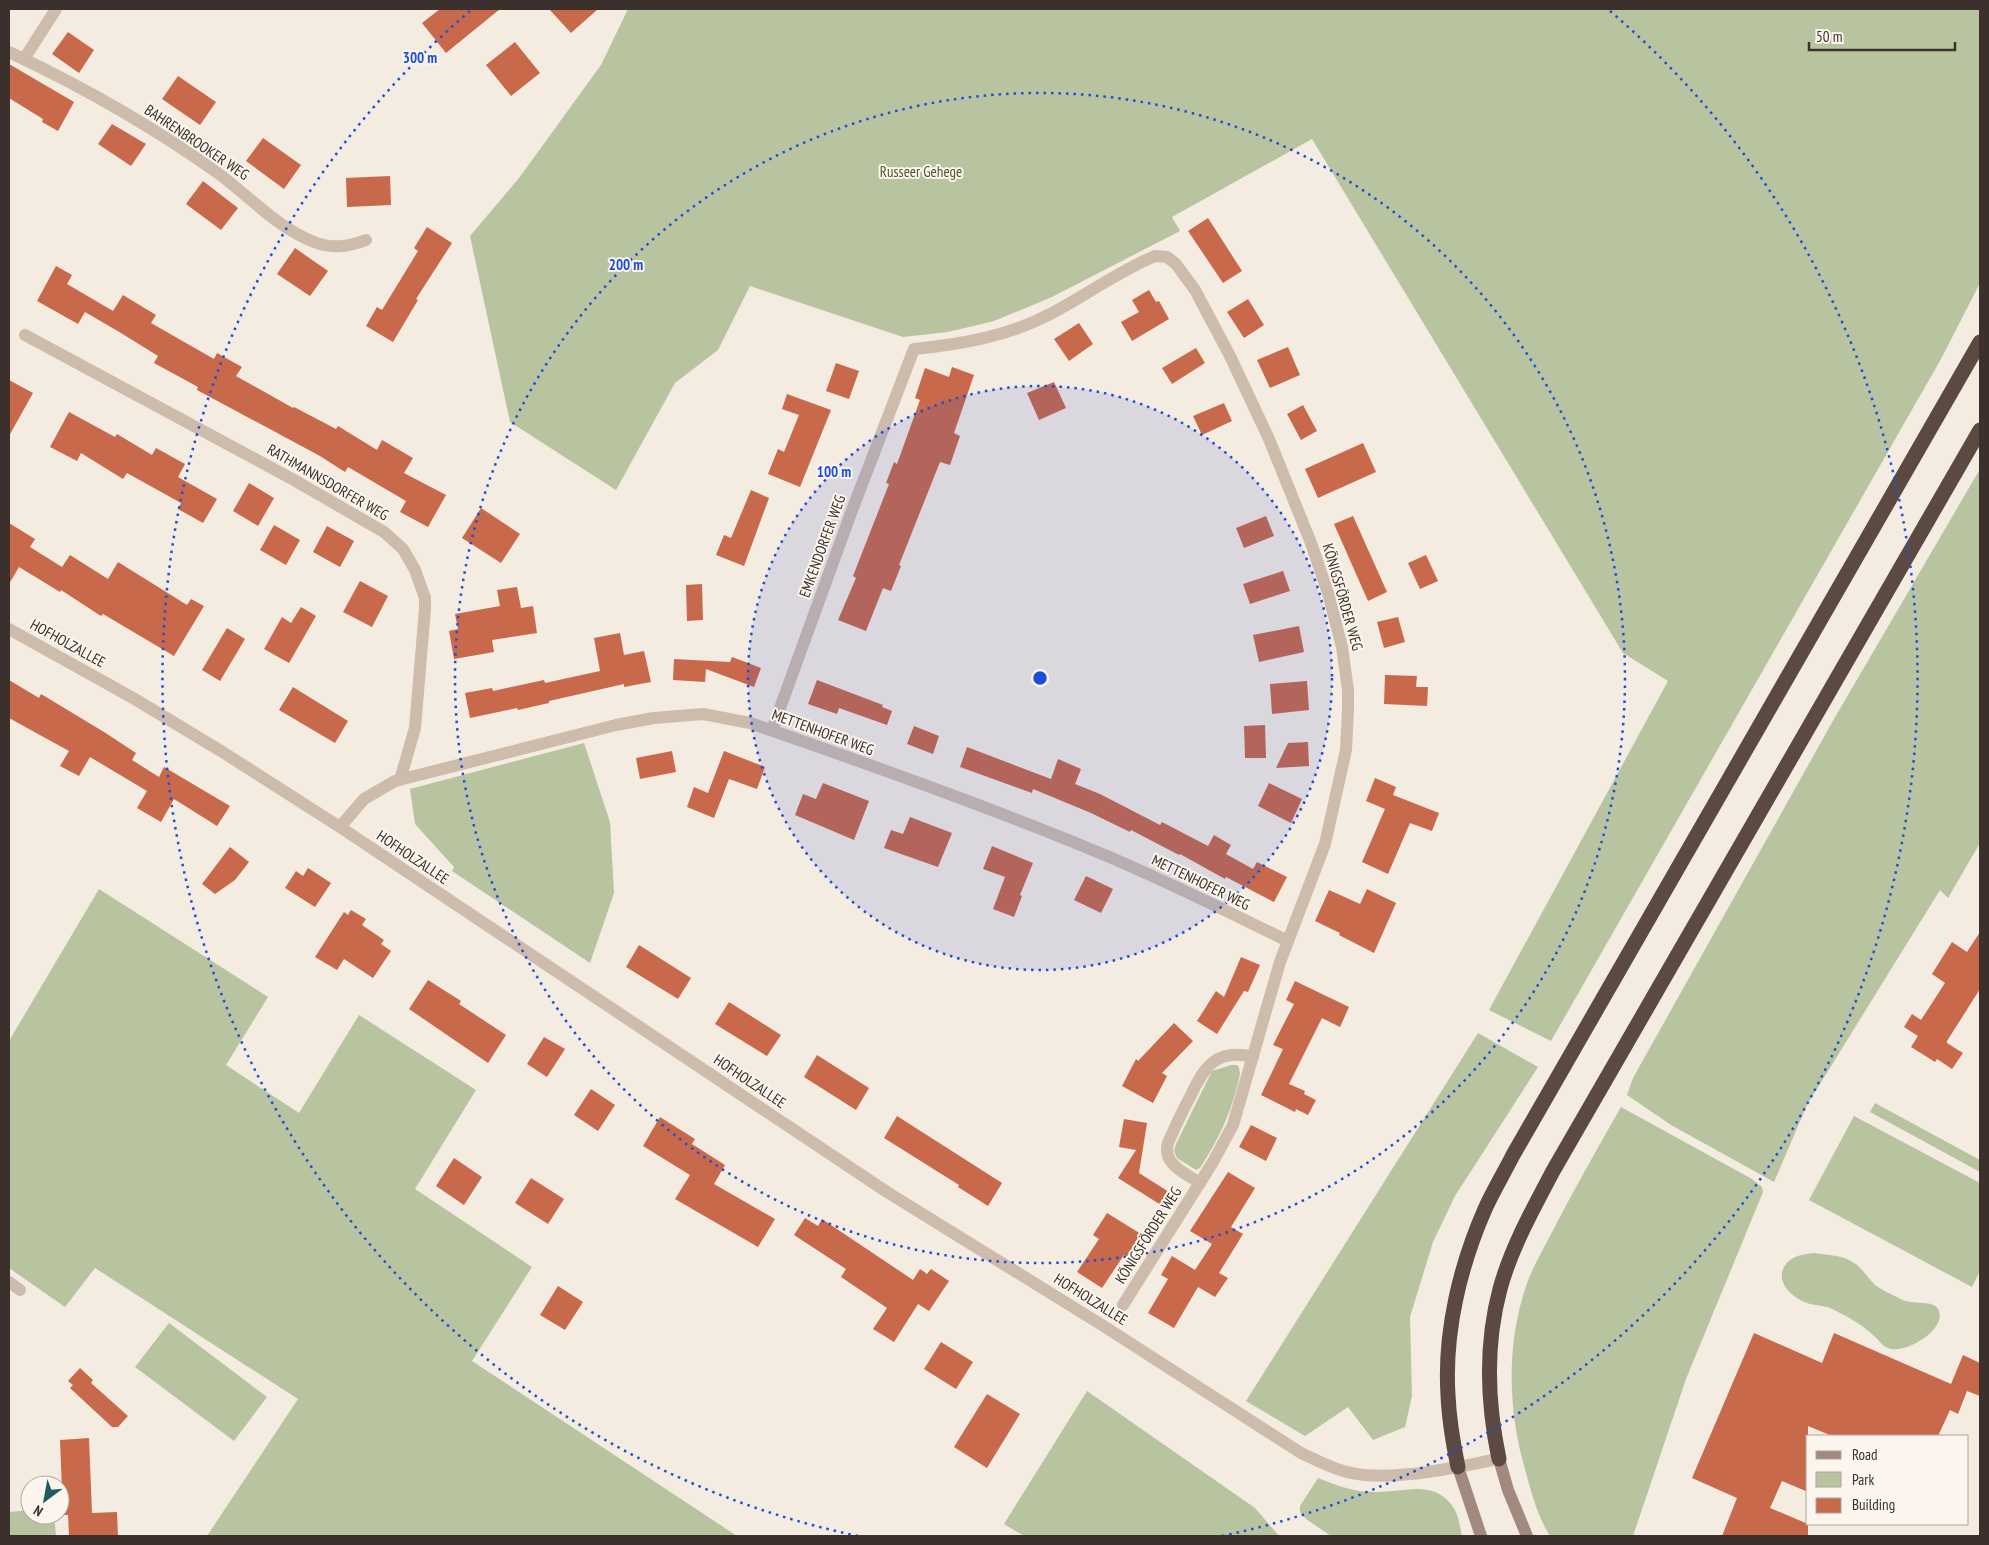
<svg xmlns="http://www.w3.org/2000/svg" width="1989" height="1545" viewBox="0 0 1989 1545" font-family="'PT Sans Narrow',sans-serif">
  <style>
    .green { fill: #b8c4a0 }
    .building { fill: #c8694b }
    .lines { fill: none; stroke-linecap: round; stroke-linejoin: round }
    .minor { stroke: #cdbbac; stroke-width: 12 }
    .tertiary { stroke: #cdbbac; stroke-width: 12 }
    .secondary { stroke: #a18a7d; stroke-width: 12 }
    .motorway { stroke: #5c4a42; stroke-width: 15 }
    .ring { fill: none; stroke: #1d4ed8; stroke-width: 2.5; stroke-dasharray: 2.5 5 }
    .labels { text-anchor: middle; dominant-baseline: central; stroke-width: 4; stroke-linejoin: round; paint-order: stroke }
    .street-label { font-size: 15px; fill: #3b302b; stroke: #fbf5ee }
    .park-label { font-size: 15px; fill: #4a5a2e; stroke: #fbf5ee }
    .centre { fill: #1d4ed8; stroke: #fbf5ee; stroke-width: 2.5 }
    .ring-label { font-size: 15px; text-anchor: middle; font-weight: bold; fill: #1d4ed8; stroke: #fbf5ee; stroke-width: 4; stroke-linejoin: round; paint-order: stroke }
  </style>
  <rect width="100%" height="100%" fill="#f4ebe1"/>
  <g class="green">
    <path d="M628 9H1980V283L1941 359 1551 1041 1489 1010 1668 681 1623 653 1312 139 1172 217 1180 231 1052 297 994 321 948 332 903 337 750 286 718 350 675 383 616 490 510 422 470 236 519 178 601 65Z"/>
    <path d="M1980 469V843L1948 898 1940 890 1807 1105 1774 1182 1671 1125 1627 1095 1633 1078 1834 719Z"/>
    <path d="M584 743 610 822 614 893 590 963 452 871 454 867 415 824 410 789Z"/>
    <path d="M99 889 268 997 226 1065 299 1113 359 1015 476 1090 415 1189 532 1267 472 1361 737 1536H207L298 1399 95 1268 65 1307 9 1268V1041Z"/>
    <path d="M1478 1033 1538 1067 1455 1196 1433 1242 1410 1317 1412 1396 1405 1427 1373 1440 1348 1407 1305 1436 1246 1401Z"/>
    <path d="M1231 1065H1237L1239 1068 1240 1074C1233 1109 1219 1139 1200 1168L1196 1170 1177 1158 1174 1151 1176 1144 1212 1071Z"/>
    <path d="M1875 1103 1980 1160V1172L1870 1112Z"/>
    <path d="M1621 1107 1752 1179 1762 1187 1763 1192 1686 1379 1633 1536H1550C1536 1514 1530 1487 1523 1462 1507 1402 1507 1336 1529 1278 1535 1263 1544 1248 1551 1234 1573 1191 1597 1149 1621 1107Z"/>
    <path d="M1854 1116 1980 1183V1271L1972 1287 1809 1200Z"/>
    <path d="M1814 1253C1827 1255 1843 1255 1854 1263 1862 1268 1868 1278 1875 1285 1881 1289 1888 1293 1895 1296 1900 1299 1907 1302 1912 1302 1921 1304 1936 1301 1939 1311 1946 1330 1905 1355 1888 1348 1882 1346 1879 1340 1874 1336 1862 1324 1845 1315 1830 1308 1823 1305 1817 1306 1811 1304 1795 1300 1775 1284 1784 1267 1790 1256 1803 1254 1814 1253Z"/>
    <path d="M169 1323 267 1397 234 1441 135 1367Z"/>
    <path d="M1087 1391 1255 1508 1279 1536H1024L1004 1524Z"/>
    <path d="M1318 1478C1338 1486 1356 1493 1378 1492 1407 1491 1437 1479 1455 1510 1459 1518 1460 1528 1462 1536H1331L1306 1519 1300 1512V1506Z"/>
    <path d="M30 1510V1515H54L56 1536H9V1512Z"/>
  </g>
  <g class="building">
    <path d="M440 9H500L446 53 422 23Z"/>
    <path d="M549 9H598L571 33Z"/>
    <path d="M68 32 94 50 79 73 52 54Z"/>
    <path d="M515 42 540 73 511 96 486 65Z"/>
    <path d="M9 64 74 102 58 131 42 122 43 119 9 98Z"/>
    <path d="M178 76 216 102 200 125 162 99Z"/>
    <path d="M112 124 146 144 131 166 98 144Z"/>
    <path d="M263 138 301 165 284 189 246 161Z"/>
    <path d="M390 176 391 205 347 207 346 178Z"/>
    <path d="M203 181 238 208 221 230 186 204Z"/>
    <path d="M1208 218 1242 271 1223 283 1188 231Z"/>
    <path d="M427 227 452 243 416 299 418 300 393 342 366 326 377 307 382 310 418 251 414 248Z"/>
    <path d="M295 248 328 271 310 296 277 274Z"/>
    <path d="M56 266 72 275 67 284 113 311 123 295 156 315 151 323 214 359 217 353 242 367 236 376 293 408 294 407 336 429 338 426 377 450 382 440 413 458 404 473 446 495 428 527 400 512 406 501 348 467 345 472 320 456 197 390 198 387 154 363 158 356 121 333 85 312 78 324 37 301Z"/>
    <path d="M1149 290 1156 302 1159 301 1169 319 1132 341 1121 322 1139 312 1132 300Z"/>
    <path d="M1248 299 1264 325 1244 338 1227 312Z"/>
    <path d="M1079 323 1093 344 1069 361 1054 339Z"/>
    <path d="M1288 347 1300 375 1270 388 1257 360Z"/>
    <path d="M1196 348 1205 363 1172 384 1162 368Z"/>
    <path d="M836 363 859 371 849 399 826 391Z"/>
    <path d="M952 367 974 375 954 433 960 436 950 465 940 462 899 565 901 566 891 591 883 588 866 631 838 620 856 578 853 576 889 484 886 483 894 462 897 464 920 400 915 398 925 368 949 377Z"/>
    <path d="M9 380 33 393 9 436Z"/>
    <path d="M1054 382 1066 408 1039 420 1027 393Z"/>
    <path d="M787 394 831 410 800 487 768 474 778 449 784 452 799 415 782 409Z"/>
    <path d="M1224 403 1232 421 1202 435 1193 416Z"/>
    <path d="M1303 405 1317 431 1301 440 1287 414Z"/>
    <path d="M69 412 115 437 117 434 152 455 156 448 185 464 178 477 217 499 203 523 178 509 181 503 127 473 123 479 81 453 77 461 50 447Z"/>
    <path d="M1363 443 1376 472 1318 498 1305 469Z"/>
    <path d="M249 483 274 498 258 526 233 511Z"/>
    <path d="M751 490 769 498 744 566 716 555 724 535 731 538Z"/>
    <path d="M481 508 520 534 501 563 462 538Z"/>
    <path d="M1266 516 1274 536 1244 548 1236 528Z"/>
    <path d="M1353 516 1387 592 1368 601 1334 524Z"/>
    <path d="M9 523 35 539 30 547 62 567 70 555 108 579 118 562 187 605 191 599 204 606 174 656 103 614 101 616 61 590 60 592 19 567 9 584Z"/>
    <path d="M274 525 300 540 286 565 260 550Z"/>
    <path d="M327 526 354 541 340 567 313 552Z"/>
    <path d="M1426 555 1438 581 1420 589 1408 563Z"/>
    <path d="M1283 571 1290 591 1250 604 1243 584Z"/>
    <path d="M360 581 388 596 372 627 343 612Z"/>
    <path d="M702 584 703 620 687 621 686 585Z"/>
    <path d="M517 587 521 608 533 606 537 633 492 640 494 652 454 659 449 631 458 629 455 614 500 606 497 590Z"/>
    <path d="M301 607 316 616 289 663 264 649 282 617 291 623Z"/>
    <path d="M1398 617 1405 642 1384 648 1377 622Z"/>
    <path d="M1299 626 1304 652 1259 662 1253 635Z"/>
    <path d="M227 628 245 639 220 681 202 670Z"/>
    <path d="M620 633 624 655 644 651 651 682 624 687V684L549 701V703L518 710 517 708 470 718 465 693 492 688 493 691 544 680 545 683 600 671 594 638Z"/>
    <path d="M732 657 761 668 754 687 706 669 705 682 673 680 674 659 730 662Z"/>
    <path d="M1385 675 1417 676 1416 687H1428L1427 706 1384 704Z"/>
    <path d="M9 680 39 698 41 694 104 732 136 753 132 760 159 777 164 767 230 806 217 826 174 799 161 822 137 808 147 791 90 757 79 776 60 766 69 751 9 718Z"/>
    <path d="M817 680 883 705 882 707 892 711 887 725 839 708 837 714 808 704Z"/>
    <path d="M1307 681 1309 710 1272 714 1270 684Z"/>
    <path d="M293 687 348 721 335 743 279 710Z"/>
    <path d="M1265 725 1266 758H1245L1244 726Z"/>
    <path d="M914 726 939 736 933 754 907 744Z"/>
    <path d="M1308 742 1309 766 1276 768 1288 743Z"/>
    <path d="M967 747 1051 779 1058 759 1081 769 1075 784 1100 794 1160 825 1162 822 1208 846 1214 835 1231 845 1226 854 1253 869 1257 862 1287 877 1274 902 1226 877 1225 879 1180 854 1179 855 1131 830 1130 832 1091 813 1033 789 1032 793 960 767Z"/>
    <path d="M672 751 676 772 640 779 636 758Z"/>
    <path d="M724 751 765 767 757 789 729 779 714 818 687 807 694 787 708 793Z"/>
    <path d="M1375 778 1396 787 1393 795 1439 813 1432 831 1410 823 1388 874 1362 862 1385 809 1366 801Z"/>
    <path d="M823 783 869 801 854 840 795 815 803 794 816 799Z"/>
    <path d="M1269 783 1302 799 1291 823 1258 806Z"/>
    <path d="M910 817 952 833 938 867 884 848 891 830 903 834Z"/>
    <path d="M992 846 1033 863 1020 895 1022 896 1014 917 993 909 1005 877 983 869Z"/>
    <path d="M230 847 249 862 235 880 215 894 202 884Z"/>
    <path d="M308 868 331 883 315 907 285 888 296 871 303 876Z"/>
    <path d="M1086 876 1113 889 1101 913 1074 900Z"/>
    <path d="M1367 889 1396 903 1374 953 1339 935 1340 933 1315 921 1329 890 1360 904Z"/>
    <path d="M351 910 366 919 362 925 384 940 381 944 391 951 373 978 344 959 337 970 315 957 344 912 348 915Z"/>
    <path d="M1980 932V989L1947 1041V1043L1963 1053 1952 1069 1937 1059 1935 1062 1911 1047 1918 1036 1904 1027 1912 1014 1921 1020 1945 983 1932 974 1952 942 1967 952Z"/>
    <path d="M639 945 691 978 678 999 626 967Z"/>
    <path d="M1241 957 1260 965 1248 992 1244 991 1217 1034 1197 1021 1216 991 1224 997Z"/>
    <path d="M428 980 461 1001 459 1004 506 1035 488 1063 409 1009Z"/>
    <path d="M1295 981 1349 1007 1340 1027 1322 1018 1289 1084 1305 1091 1304 1094 1316 1100 1308 1115 1296 1109 1295 1112 1261 1095 1283 1049 1273 1045 1294 1004 1286 1000Z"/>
    <path d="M729 1002 781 1035 767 1056 715 1024Z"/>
    <path d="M1174 1023 1193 1041 1162 1073 1167 1076 1153 1103 1122 1086 1136 1059 1138 1061Z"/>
    <path d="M544 1037 565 1049 547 1077 527 1064Z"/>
    <path d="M817 1055 869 1088 856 1110 804 1077Z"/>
    <path d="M591 1089 615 1105 598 1131 574 1115Z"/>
    <path d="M897 1116 1002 1183 988 1206 958 1187 959 1185 884 1138Z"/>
    <path d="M660 1117 695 1139 692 1144 725 1165 714 1184 775 1219 758 1247 675 1199 690 1175 643 1146Z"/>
    <path d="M1124 1119 1147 1123 1139 1173 1169 1192 1161 1205 1118 1178 1136 1150 1119 1147Z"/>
    <path d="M1251 1125 1277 1138 1266 1161 1239 1147Z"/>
    <path d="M454 1158 482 1177 464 1205 436 1186Z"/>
    <path d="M1228 1172 1255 1188 1231 1227 1243 1234 1219 1273 1228 1278 1215 1297 1198 1287 1174 1328 1148 1313 1168 1279 1161 1275 1172 1256 1195 1270 1212 1244 1190 1231Z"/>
    <path d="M531 1178 564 1199 548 1224 515 1203Z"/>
    <path d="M1107 1213 1141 1234 1127 1257 1124 1255 1102 1288 1077 1272 1099 1239 1093 1235Z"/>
    <path d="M805 1218 818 1226 822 1219 913 1280 920 1269 927 1274 931 1269 949 1281 929 1311 918 1304 894 1342 873 1329 887 1308 841 1277 846 1269 794 1235Z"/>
    <path d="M558 1286 583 1302 565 1330 540 1315Z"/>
    <path d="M1754 1333 1822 1363 1834 1333 1951 1384 1963 1355 1980 1363V1396L1967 1391 1958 1414 1950 1410 1938 1436H1832L1808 1426V1492L1782 1481 1770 1508 1808 1524V1536H1722L1737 1498 1692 1478Z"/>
    <path d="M941 1342 973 1362 956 1389 924 1369Z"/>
    <path d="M80 1368 93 1380 91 1383 128 1416 118 1427H112L70 1388 73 1385 68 1381Z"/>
    <path d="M987 1394 1020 1414 987 1468 954 1447Z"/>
    <path d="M89 1438 92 1513 117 1512 118 1536H69L68 1515H63L60 1440Z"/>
  </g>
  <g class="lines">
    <g class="minor">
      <path d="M9 52C81 86 154 127 219 174 250 197 278 228 314 242 332 249 348 247 366 240"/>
      <path d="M24 59 56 9"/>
      <path d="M25 335 294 480 384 532 403 549 415 570 425 598V609L415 728 400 780"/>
      <path d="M772 730 851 513 914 349C963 344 1010 336 1054 312 1088 294 1119 271 1155 256L1167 257 1176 264 1195 290 1230 356 1269 439 1311 543 1328 593 1342 647 1348 690V710L1346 750 1325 844 1280 962 1233 1125 1213 1162 1123 1305"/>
      <path d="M340 827 364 799 395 781 616 725 654 718 703 714 750 723C866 763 982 804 1095 851 1161 878 1224 910 1288 941"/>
      <path d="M1200 1183C1185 1173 1162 1164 1168 1143 1175 1127 1182 1112 1190 1097 1204 1067 1216 1048 1253 1057"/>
      <path d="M9 1282 20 1290"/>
    </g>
    <path class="tertiary" d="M9 629 133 698 221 751 340 827 887 1192 1102 1325 1301 1453C1316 1460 1331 1468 1347 1472 1391 1483 1455 1467 1499 1459"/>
    <g class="secondary">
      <path d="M1499 1459 1508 1490 1527 1536"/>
      <path d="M1458 1467 1481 1536"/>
    </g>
    <g class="motorway">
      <path d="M1499 1459C1487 1402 1485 1345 1500 1289 1511 1248 1533 1209 1553 1171L1980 430"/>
      <path d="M1458 1467C1453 1443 1449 1419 1448 1395 1444 1332 1460 1266 1485 1209 1493 1191 1504 1173 1513 1155L1980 342"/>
    </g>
  </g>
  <circle cx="1040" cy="678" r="292" fill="#1d4ed8" fill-opacity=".12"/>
  <g class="ring">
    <circle cx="1040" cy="678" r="292"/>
    <circle cx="1040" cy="678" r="585"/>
    <path d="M858 1536A877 877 0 0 1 470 11M1610 11A877 877 0 0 1 1222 1536"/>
  </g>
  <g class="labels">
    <g class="street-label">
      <text transform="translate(197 142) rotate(34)">BAHRENBROOKER WEG</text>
      <text transform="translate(328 482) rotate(30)">RATHMANNSDORFER WEG</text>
      <text transform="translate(822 546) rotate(-70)">EMKENDORFER WEG</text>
      <text transform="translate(1343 597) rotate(74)">KÖNIGSFÖRDER WEG</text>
      <text transform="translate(68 643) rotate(29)">HOFHOLZALLEE</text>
      <text transform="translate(823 732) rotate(20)">METTENHOFER WEG</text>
      <text transform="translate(413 857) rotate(34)">HOFHOLZALLEE</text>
      <text transform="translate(1201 882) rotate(26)">METTENHOFER WEG</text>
      <text transform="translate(750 1081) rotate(34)">HOFHOLZALLEE</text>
      <text transform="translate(1148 1235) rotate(-58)">KÖNIGSFÖRDER WEG</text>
      <text transform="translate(1091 1299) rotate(32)">HOFHOLZALLEE</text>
    </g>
    <g class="park-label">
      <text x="921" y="171">Russeer Gehege</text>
    </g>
  </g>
  <circle cx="1040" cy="678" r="8" class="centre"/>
  <g class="ring-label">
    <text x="420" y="63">300 m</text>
    <text x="626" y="270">200 m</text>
    <text x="834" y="477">100 m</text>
  </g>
  <rect width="1989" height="1545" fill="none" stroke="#3b302b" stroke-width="20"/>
  <rect x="1806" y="1435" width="162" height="90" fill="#fbf5ee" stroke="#aea6a0"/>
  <rect x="1816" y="1451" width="25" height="8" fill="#a18a7d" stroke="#aea6a0"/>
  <text x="1852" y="1460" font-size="15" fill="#3b302b">Road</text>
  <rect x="1816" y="1472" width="25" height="15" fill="#b8c4a0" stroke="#aea6a0"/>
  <text x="1852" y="1485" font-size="15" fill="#3b302b">Park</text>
  <rect x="1816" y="1498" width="25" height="15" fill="#c8694b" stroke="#aea6a0"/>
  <text x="1852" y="1510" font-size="15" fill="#3b302b">Building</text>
  <g transform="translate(45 1500) rotate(212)"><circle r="24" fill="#fbf5ee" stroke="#aea6a0"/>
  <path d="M0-4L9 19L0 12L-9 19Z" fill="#1f5a5e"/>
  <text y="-8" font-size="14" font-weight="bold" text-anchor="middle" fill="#3b302b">N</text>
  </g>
  <path d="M1809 42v8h146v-8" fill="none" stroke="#3b302b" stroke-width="2.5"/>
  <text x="1816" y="42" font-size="15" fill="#3b302b" stroke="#fbf5ee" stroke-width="4" paint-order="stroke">50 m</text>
</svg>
